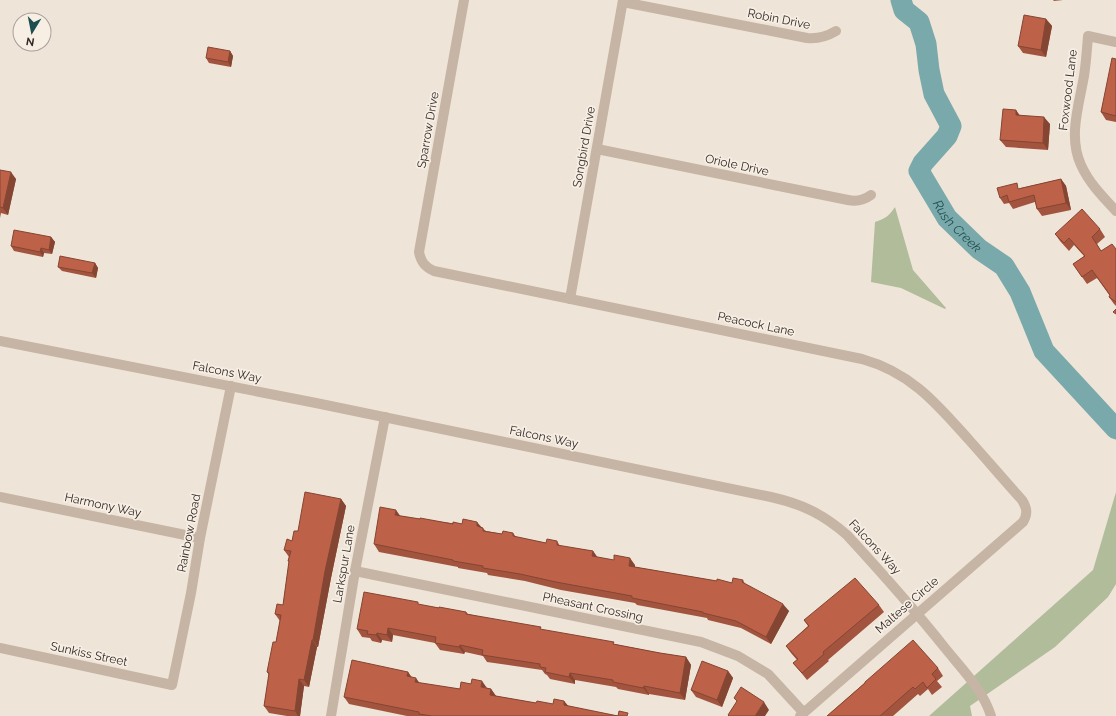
<svg xmlns="http://www.w3.org/2000/svg" width="1116" height="716" viewBox="0 0 1116 716" font-family="Raleway,sans-serif">
  <style>
    .green { fill: #b1bc9a }
    .lines { fill: none; stroke-linecap: round; stroke-linejoin: round }
    .river { stroke: #79a9aa; stroke-width: 21 }
    .minor { stroke: #c6b4a5; stroke-width: 10 }
    .wall { fill: #a3543e }
    .shaded-wall { fill: #844532 }
    .building { fill: #bd6248; stroke: #844532 }
    .labels { text-anchor: middle; dominant-baseline: central; stroke-width: 3.5; stroke-linejoin: round; paint-order: stroke }
    .street-label { font-size: 12px; fill: #322a26; stroke: #f7eee4 }
    .water-label { font-size: 13px; font-style: italic; fill: #1f4e50; stroke: #f7eee4 }
  </style>
  <rect width="100%" height="100%" fill="#efe4d8"/>
  <g class="green">
    <path d="M895 207 913 270 946 308 945 309 901 288 871 282 875 222C885 219 890 215 895 207Z"/>
    <path d="M1116 492V584L1108 597 1055 647 970 706 972 716H929L1093 570Z"/>
  </g>
  <g class="lines">
    <path class="river" id="s1" d="M901 0 904 10 919 22 926 44 929 70 934 94 951 126 947 136 923 163 919 171 947 218 979 249 1004 266 1020 292 1044 351 1116 429"/>
    <g class="minor">
      <path d="M464 0 419 252C421 262 425 267 434 271L862 359C912 373 937 404 970 441 987 460 1004 480 1022 500 1027 508 1028 514 1023 522L800 716"/>
      <path d="M623 2 807 38C818 39 826 37 836 31"/>
      <path d="M1116 42 1088 36C1087 50 1086 63 1084 76 1079 105 1068 137 1081 165 1089 183 1103 197 1116 211"/>
      <path d="M597 149 848 200C857 202 864 200 871 195"/>
      <path d="M570 299 623 0"/>
      <path d="M0 341 316 403 771 497C802 504 823 514 847 535 881 572 914 609 945 648 962 669 983 690 991 716"/>
      <path d="M0 497 200 538"/>
      <path d="M355 571 701 642 738 656 768 674 803 712"/>
      <path d="M0 648 172 685 191 593 200 538 231 386"/>
      <path d="M331 716 355 571 385 417"/>
    </g>
  </g>
  <g class="wall">
    <path d="M1053 0H1063L1054 1Z"/>
    <path d="M1046 19 1052 26 1046 57 1023 53 1018 46Z"/>
    <path d="M230 51 233 56 231 67 209 63 206 58Z"/>
    <path d="M1116 59V122L1106 120 1101 112Z"/>
    <path d="M1020 115 1050 124 1048 150 1006 147 1000 140Z"/>
    <path d="M0 170 16 179 8 215 1 213 0 218Z"/>
    <path d="M1061 179 1066 186 1071 210 1042 216 1037 209 1035 202 1013 209 1009 203 1004 204 1000 198 1021 188Z"/>
    <path d="M1100 229 1105 237 1097 244 1101 251 1116 249V306L1114 304 1109 297 1110 296 1097 278 1087 284 1073 264 1084 256 1074 245 1069 251 1060 241 1055 234Z"/>
    <path d="M51 237 55 242 52 254 44 253 43 257 14 251 11 246Z"/>
    <path d="M95 263 98 268 96 278 62 271 58 267Z"/>
    <path d="M341 499 346 506 331 578 318 647H317L309 687 304 686 300 716H287L269 713 264 706 269 675 267 672 276 642 280 621 275 614 283 605 289 562 288 561 289 557 284 550 292 541 298 531Z"/>
    <path d="M400 516 420 519 481 527 486 531 502 534 513 533 516 537 546 543 557 541 560 546 593 551 597 557 635 565V567L717 581 732 583 743 580 745 584 789 611 771 644 741 628 708 620 707 618 637 605 635 603 561 590 525 581 488 575 487 573 458 568V567L379 552 374 544Z"/>
    <path d="M420 605 466 612 468 614 542 630 660 653 686 657 691 665 685 700 649 694V695L618 689 616 687 575 680V684L550 679 547 675 545 674 542 670 487 662 483 656 465 652 464 654 440 650 435 643 393 635 392 642 382 640 381 643 372 641 370 638 362 637 357 629Z"/>
    <path d="M879 605 884 612 828 660 829 661 807 680 799 670 793 663 797 660 791 653 786 646 808 626 804 620Z"/>
    <path d="M885 665 938 668 943 676 937 681 942 687 932 695 928 689 920 696 918 694 893 716H827Z"/>
    <path d="M728 671 733 678 722 707 696 697 691 690Z"/>
    <path d="M408 672 411 677 420 683 460 689 487 688 491 689 496 696 536 703 553 704 564 701 568 706 607 714 618 716H630H407L349 704 344 697Z"/>
  </g>
  <g class="shaded-wall">
    <path d="M1046 19 1052 26 1046 57 1041 50Z"/>
    <path d="M230 51 233 56 231 67 228 62Z"/>
    <path d="M1016 110 1021 117 1016 115Z"/>
    <path d="M1044 117 1050 124 1048 150 1043 143Z"/>
    <path d="M11 172 16 179 8 215 3 208Z"/>
    <path d="M1061 179 1066 186 1071 210 1066 203Z"/>
    <path d="M51 237 55 242 52 254 49 250Z"/>
    <path d="M41 248 44 253 43 257 40 252Z"/>
    <path d="M95 263 98 268 96 278 92 273Z"/>
    <path d="M341 499 346 506 331 578 318 647 313 640 325 571Z"/>
    <path d="M396 510 401 517 395 515Z"/>
    <path d="M477 522 483 529 477 526Z"/>
    <path d="M593 551 598 558 592 556Z"/>
    <path d="M630 558 635 565 634 573 629 566Z"/>
    <path d="M783 604 789 611 771 644 766 637Z"/>
    <path d="M388 628 393 635 392 642 387 635Z"/>
    <path d="M377 633 382 640 381 643 376 635Z"/>
    <path d="M312 640 317 647 309 687 304 680Z"/>
    <path d="M460 645 465 652 464 654 459 647Z"/>
    <path d="M686 657 691 665 685 700 680 693Z"/>
    <path d="M728 671 733 678 722 707 717 700Z"/>
    <path d="M408 672 413 679 407 676Z"/>
    <path d="M570 673 575 680V684L569 677Z"/>
    <path d="M416 678 421 685 415 682Z"/>
    <path d="M299 679 304 686 300 716H298L295 711Z"/>
    <path d="M482 681 487 688 481 687Z"/>
    <path d="M644 686 649 694V695L643 688Z"/>
    <path d="M491 689 496 696 490 695Z"/>
    <path d="M564 701 570 708 564 705Z"/>
    <path d="M764 702 769 710 765 716H755Z"/>
  </g>
  <g class="building">
    <path d="M1024 15 1046 19 1041 50 1018 46Z"/>
    <path d="M208 47 230 51 228 62 206 58Z"/>
    <path d="M1112 58 1116 59V116L1101 112Z"/>
    <path d="M1003 109 1016 110V115L1044 117 1043 143 1000 140Z"/>
    <path d="M0 170 11 172 3 208 0 207Z"/>
    <path d="M1061 179 1066 203 1037 209 1034 195 1009 202 1007 195 1000 198 997 188 1017 183 1018 189Z"/>
    <path d="M1082 209 1100 229 1092 237 1101 251 1112 244 1116 249V302L1109 297 1110 295 1092 270 1082 277 1073 264 1085 256 1069 238 1064 243 1055 234Z"/>
    <path d="M14 230 51 237 49 250 41 248 40 252 11 246Z"/>
    <path d="M60 256 95 263 92 273 58 267Z"/>
    <path d="M1116 309V314L1113 312Z"/>
    <path d="M305 492 341 499 325 571 313 640H312L304 680 299 679 295 711 264 706 269 673 267 672 273 642H276L281 615 275 614 277 604 283 605 289 561H288L291 551 284 550 287 539 292 541 294 531H298Z"/>
    <path d="M380 507 396 510 395 515 420 519V518L453 524V522L462 524 463 519 477 522V526L483 528V531L502 534 503 531 513 533V536L546 543 547 539 557 541V545L593 551 592 556 614 560V555L630 558 629 566 717 581V579L732 583 733 578 743 580 742 582 783 604 766 637 736 621 703 613V612L632 598V596L556 582 520 574 483 568V566L453 561V560L374 544Z"/>
    <path d="M855 578 879 605 823 652 824 654 802 673 793 663 798 659 786 646 809 626 804 620Z"/>
    <path d="M364 592 418 602V604L439 608V607L466 612V614L541 627 540 629 614 642 613 644 660 653 686 657 680 693 644 686 643 688 613 682V680L570 673 569 677 545 672 546 668 540 667V664L482 655 483 650 460 645 459 647 435 643 436 637 388 628 387 635 377 633 376 635 367 634 368 631 357 629Z"/>
    <path d="M913 640 938 668 932 674 936 679 927 688 923 682 915 689 913 687 880 716H827L865 683V682Z"/>
    <path d="M352 660 408 672 407 676 416 678 415 682 460 689 461 682 471 684 472 679 482 681 481 687 491 689 490 695 536 703 537 701 553 704 554 699 564 701V705L618 716 619 711 628 713 627 716H432L419 714V712L344 697Z"/>
    <path d="M702 661 728 671 717 700 691 690Z"/>
    <path d="M741 687 764 702 755 716H729L728 715 737 701 734 698Z"/>
  </g>
  <g class="labels">
    <g class="street-label">
      <text transform="translate(779 19) rotate(11)">Robin Drive</text>
      <text transform="translate(1068 90) rotate(-83)">Foxwood Lane</text>
      <text transform="translate(428 130) rotate(-80)">Sparrow Drive</text>
      <text transform="translate(584 147) rotate(-80)">Songbird Drive</text>
      <text transform="translate(737 165) rotate(12)">Oriole Drive</text>
      <text transform="translate(756 324) rotate(12)">Peacock Lane</text>
      <text transform="translate(227 372) rotate(11)">Falcons Way</text>
      <text transform="translate(544 437) rotate(12)">Falcons Way</text>
      <text transform="translate(103 505) rotate(12)">Harmony Way</text>
      <text transform="translate(189 533) rotate(-79)">Rainbow Road</text>
      <text transform="translate(875 547) rotate(47)">Falcons Way</text>
      <text transform="translate(344 564) rotate(-80)">Larkspur Lane</text>
      <text transform="translate(907 605) rotate(-41)">Maltese Circle</text>
      <text transform="translate(593 607) rotate(12)">Pheasant Crossing</text>
      <text transform="translate(89 654) rotate(12)">Sunkiss Street</text>
    </g>
    <g class="water-label">
      <text stroke="none"><textPath href="#s1" startOffset="263">Rush Creek</textPath></text>
    </g>
  </g>
  <g transform="translate(32 32) rotate(190)"><circle r="19" fill="#f7eee4" stroke="#a8a098"/>
  <path d="M0-3L7 15L0 10L-7 15Z" fill="#1f4e50"/>
  <text y="-6" font-size="11" font-weight="bold" text-anchor="middle" fill="#322a26">N</text>
  </g>
</svg>
